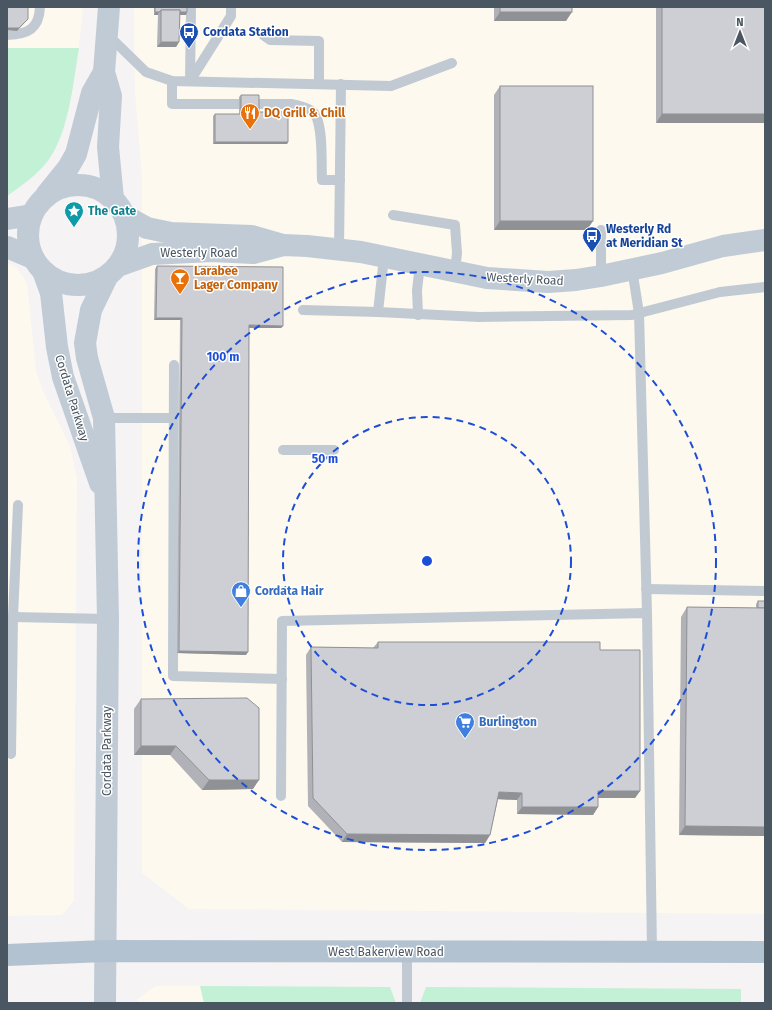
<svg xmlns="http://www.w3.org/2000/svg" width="772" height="1010" viewBox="0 0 772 1010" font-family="'Fira Sans',sans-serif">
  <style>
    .commercial { fill: #fdf9ef }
    .green { fill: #c3f1d5 }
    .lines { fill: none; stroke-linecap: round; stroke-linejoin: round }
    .lane { stroke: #c1cad2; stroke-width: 10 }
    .secondary { stroke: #c1cbd6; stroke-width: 22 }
    .primary { stroke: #b3c2d1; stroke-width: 22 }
    .wall { fill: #b0b2b7 }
    .shaded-wall { fill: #909195 }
    .building { fill: #cdcfd5; stroke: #909195 }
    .ring { fill: none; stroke: #1d4ed8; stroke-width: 2; stroke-dasharray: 7 5 }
    .labels { text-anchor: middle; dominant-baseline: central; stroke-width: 3; stroke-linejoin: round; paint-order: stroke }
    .transit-label { font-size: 12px; font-weight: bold; fill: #164399; stroke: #fff; text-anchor: start }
    .food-label { font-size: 12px; font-weight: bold; fill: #c56008; stroke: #fff; text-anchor: start }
    .culture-label { font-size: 12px; font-weight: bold; fill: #0d838f; stroke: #fff; text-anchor: start }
    .street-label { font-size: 12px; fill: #4a5661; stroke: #fff }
    .shop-label { font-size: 12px; font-weight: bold; fill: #366cbe; stroke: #fff; text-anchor: start }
    .centre { fill: #1d4ed8; stroke: #fff; stroke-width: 2 }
    .ring-label { font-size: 12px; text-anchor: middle; font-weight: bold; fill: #1d4ed8; stroke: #fff; stroke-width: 3; stroke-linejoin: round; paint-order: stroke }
  </style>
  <rect width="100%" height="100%" fill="#f5f3f3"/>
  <g class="commercial">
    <path d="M7 7H83L79 48H7Z"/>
    <path d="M134 7H765V914L189 909 142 873V177L135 93Z"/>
    <path d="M7 263 17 268 27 283 36 370 43 391 70 446 77 478 74 901 62 915 7 916Z"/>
    <path d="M156 986H200L204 1003H137V999Z"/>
  </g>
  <g class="green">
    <path d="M7 48H79C73 83 69 134 47 162 36 176 21 186 7 196Z"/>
    <path d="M200 986 390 987 396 1003H204Z"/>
    <path d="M426 987 741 989V1003H420Z"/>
  </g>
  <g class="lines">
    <g class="lane">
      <path d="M7 35C28 34 39 29 40 7"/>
      <path d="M108 35 146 72 172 81 391 86 452 63"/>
      <path d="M263 35 270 40 319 41V83"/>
      <path d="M172 81V104H292C299 106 307 107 313 112 324 122 321 165 322 180H340"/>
      <path d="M190 81 231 16V7"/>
      <path d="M190 81 191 7"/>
      <path d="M393 215 455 225 457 253 455 271"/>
      <path d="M601 230V276"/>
      <path d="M339 249 341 84"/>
      <path d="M632 269 639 313 647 613"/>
      <path d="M303 310 378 312 479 317 632 315 720 292 765 287"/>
      <path d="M378 312 384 257"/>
      <path d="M418 315 417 290 420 265"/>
      <path d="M174 365 173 676 282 679"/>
      <path d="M104 418H173"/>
      <path d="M283 450H334"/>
      <path d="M646 589 765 591"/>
      <path d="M13 617 108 619"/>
      <path d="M11 754 13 617 18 505"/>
      <path d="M281 796 282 621 647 613 652 951"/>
      <path d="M407 953V1003"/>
    </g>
    <g class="secondary">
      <path d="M109 7 104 72 111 96 108 147 113 199"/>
      <circle cx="78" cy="235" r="50"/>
      <path d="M47 194 68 168 76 154 92 93 104 72"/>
      <path d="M125 216 147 228 171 233 252 236 283 245"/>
      <path d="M7 219 32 215"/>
      <path d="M7 247 33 258"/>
      <path d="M118 266 152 254 211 251 253 253 283 245 307 246 361 252 487 278 548 282 576 280 601 276 662 263 723 246 765 240"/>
      <path d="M43 271 51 293 57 347 63 377 100 483"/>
      <path d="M105 1003 108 619 104 418 87 358 85 343 91 310 107 277"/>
    </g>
    <path class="primary" d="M7 955 105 951 765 952"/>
  </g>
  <g class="wall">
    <path d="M154 7H187V12L186 15H180L179 42 176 47H157L158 15H154Z"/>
    <path d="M494 7H572L566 21H494Z"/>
    <path d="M656 7H765L656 123Z"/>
    <path d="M500 86 587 230H494V95Z"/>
    <path d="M241 95 259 112 288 142 287 144H213V116L215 114H239V97Z"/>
    <path d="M157 266 283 326 281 328H249L246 655 177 653 180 320H154L155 269Z"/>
    <path d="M758 601 765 836 679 835 681 617 687 607 756 608V604Z"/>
    <path d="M378 642 600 650 640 791 635 798H598V807L593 815 517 814V800L498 799 490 835 485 843 342 842 308 806 306 655 311 647 373 648Z"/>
    <path d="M141 699 253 789 202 790 170 755H134V709Z"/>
  </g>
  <g class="shaded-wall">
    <path d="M155 12H159L158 15H154Z"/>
    <path d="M161 12H187L186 15H161Z"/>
    <path d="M500 12H572L566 21H494Z"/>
    <path d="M28 19 17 31 7 30V28Z"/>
    <path d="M161 42H179L176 47H157Z"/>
    <path d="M662 114H765V123H656Z"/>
    <path d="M215 142H288L287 144H213Z"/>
    <path d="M500 221H593L587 230H494Z"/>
    <path d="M156 318H182L180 320H154Z"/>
    <path d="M249 325 283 326 281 328H248Z"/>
    <path d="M179 651 248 652 246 655 177 653Z"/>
    <path d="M141 746H176L170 755H134Z"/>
    <path d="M209 780H259L253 789 202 790Z"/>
    <path d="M598 791H640L635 798H593Z"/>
    <path d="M499 792 522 793 517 800 494 799Z"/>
    <path d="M522 807H598L593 815 517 814Z"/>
    <path d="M685 826 765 827V836L679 835Z"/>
    <path d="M347 834 490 835 485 843 342 842Z"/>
  </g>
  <g class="building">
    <path d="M7 7H28V19L19 28H7Z"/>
    <path d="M155 7H187V12H180V10H161L159 12H155Z"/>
    <rect x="500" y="7" width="72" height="5"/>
    <rect x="662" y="7" width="103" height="107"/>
    <path d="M161 10H180L179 42H161Z"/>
    <rect x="500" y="86" width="93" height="135"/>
    <path d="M241 95H259V112H288V142H215V114H241Z"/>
    <path d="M157 266 283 267V326L249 325 248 652 179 651 182 318H156Z"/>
    <rect x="758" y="601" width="7" height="7"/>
    <path d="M687 607 765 608V827L685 826Z"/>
    <path d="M378 642H600V650H640V791H598V807H522V793L499 792 490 835 347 834 313 798 311 647 378 648Z"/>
    <path d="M247 698 259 708V780H209L176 746H141V699Z"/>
  </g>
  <g class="ring">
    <circle cx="427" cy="561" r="144"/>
    <circle cx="427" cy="561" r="289"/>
  </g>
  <defs>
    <symbol id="bus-pin" viewBox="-11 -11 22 30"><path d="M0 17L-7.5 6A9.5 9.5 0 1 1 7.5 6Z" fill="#1a4fb4" stroke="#fff"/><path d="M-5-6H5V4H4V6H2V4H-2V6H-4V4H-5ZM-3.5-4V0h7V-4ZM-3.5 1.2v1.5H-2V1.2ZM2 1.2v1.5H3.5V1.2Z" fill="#fff"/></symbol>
    <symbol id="restaurant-pin" viewBox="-11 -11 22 30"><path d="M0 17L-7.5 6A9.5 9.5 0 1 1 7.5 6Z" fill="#e8710a" stroke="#fff"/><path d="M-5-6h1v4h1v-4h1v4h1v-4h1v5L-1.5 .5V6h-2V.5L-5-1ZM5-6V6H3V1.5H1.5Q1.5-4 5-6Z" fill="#fff"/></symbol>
    <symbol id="sight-pin" viewBox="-11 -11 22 30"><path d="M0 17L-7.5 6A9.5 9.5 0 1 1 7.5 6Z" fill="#0f9aa8" stroke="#fff"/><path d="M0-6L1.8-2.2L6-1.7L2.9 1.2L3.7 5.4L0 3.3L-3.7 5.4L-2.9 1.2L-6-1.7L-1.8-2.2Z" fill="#fff"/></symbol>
    <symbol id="bar-pin" viewBox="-11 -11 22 30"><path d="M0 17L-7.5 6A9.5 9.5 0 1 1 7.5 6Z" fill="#e8710a" stroke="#fff"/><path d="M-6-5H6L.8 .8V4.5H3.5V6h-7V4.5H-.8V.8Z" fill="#fff"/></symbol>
    <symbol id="shop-pin" viewBox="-11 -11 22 30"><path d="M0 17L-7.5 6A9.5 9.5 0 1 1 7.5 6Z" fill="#3f7fe0" stroke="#fff"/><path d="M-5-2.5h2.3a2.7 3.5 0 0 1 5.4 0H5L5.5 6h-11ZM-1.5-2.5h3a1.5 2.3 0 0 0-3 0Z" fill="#fff"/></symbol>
    <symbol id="supermarket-pin" viewBox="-11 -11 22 30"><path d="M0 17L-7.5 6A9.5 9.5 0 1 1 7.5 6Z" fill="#3f7fe0" stroke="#fff"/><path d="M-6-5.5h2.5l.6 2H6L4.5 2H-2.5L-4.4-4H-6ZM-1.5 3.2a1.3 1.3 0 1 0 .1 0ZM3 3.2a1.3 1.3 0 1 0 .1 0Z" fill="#fff"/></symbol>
  </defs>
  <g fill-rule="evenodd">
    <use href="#bus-pin" x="178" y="21" width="22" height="30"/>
    <use href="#restaurant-pin" x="239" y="102" width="22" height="30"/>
    <use href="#sight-pin" x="63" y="200" width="22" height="30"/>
    <use href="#bus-pin" x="581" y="225" width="22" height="30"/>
    <use href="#bar-pin" x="169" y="267" width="22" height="30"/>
    <use href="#shop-pin" x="230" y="580" width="22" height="30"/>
    <use href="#supermarket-pin" x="454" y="711" width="22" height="30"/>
  </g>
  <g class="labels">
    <g class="transit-label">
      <text x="203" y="32">Cordata Station</text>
      <text x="606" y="229">Westerly Rd<tspan x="606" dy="14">at Meridian St</tspan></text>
    </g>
    <g class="food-label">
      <text x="264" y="113">DQ Grill &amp; Chill</text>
      <text x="194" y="271">Larabee<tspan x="194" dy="14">Lager Company</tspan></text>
    </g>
    <g class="culture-label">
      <text x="88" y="211">The Gate</text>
    </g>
    <g class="street-label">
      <text x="199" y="253">Westerly Road</text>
      <text transform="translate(525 279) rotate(3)">Westerly Road</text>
      <text transform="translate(72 398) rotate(73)">Cordata Parkway</text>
      <text transform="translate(107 751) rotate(-90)">Cordata Parkway</text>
      <text x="386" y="952">West Bakerview Road</text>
    </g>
    <g class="shop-label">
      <text x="255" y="591">Cordata Hair</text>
      <text x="479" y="722">Burlington</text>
    </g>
  </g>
  <circle cx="427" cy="561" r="6" class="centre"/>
  <g class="ring-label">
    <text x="223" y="361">100 m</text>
    <text x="325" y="463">50 m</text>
  </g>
  <rect width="772" height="1010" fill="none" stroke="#4a5661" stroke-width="16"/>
  <g transform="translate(740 32)" stroke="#ffffff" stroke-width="3" paint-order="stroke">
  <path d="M0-3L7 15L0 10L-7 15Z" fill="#4a5661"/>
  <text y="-6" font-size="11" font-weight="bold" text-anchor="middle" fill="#4a5661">N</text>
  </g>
</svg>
